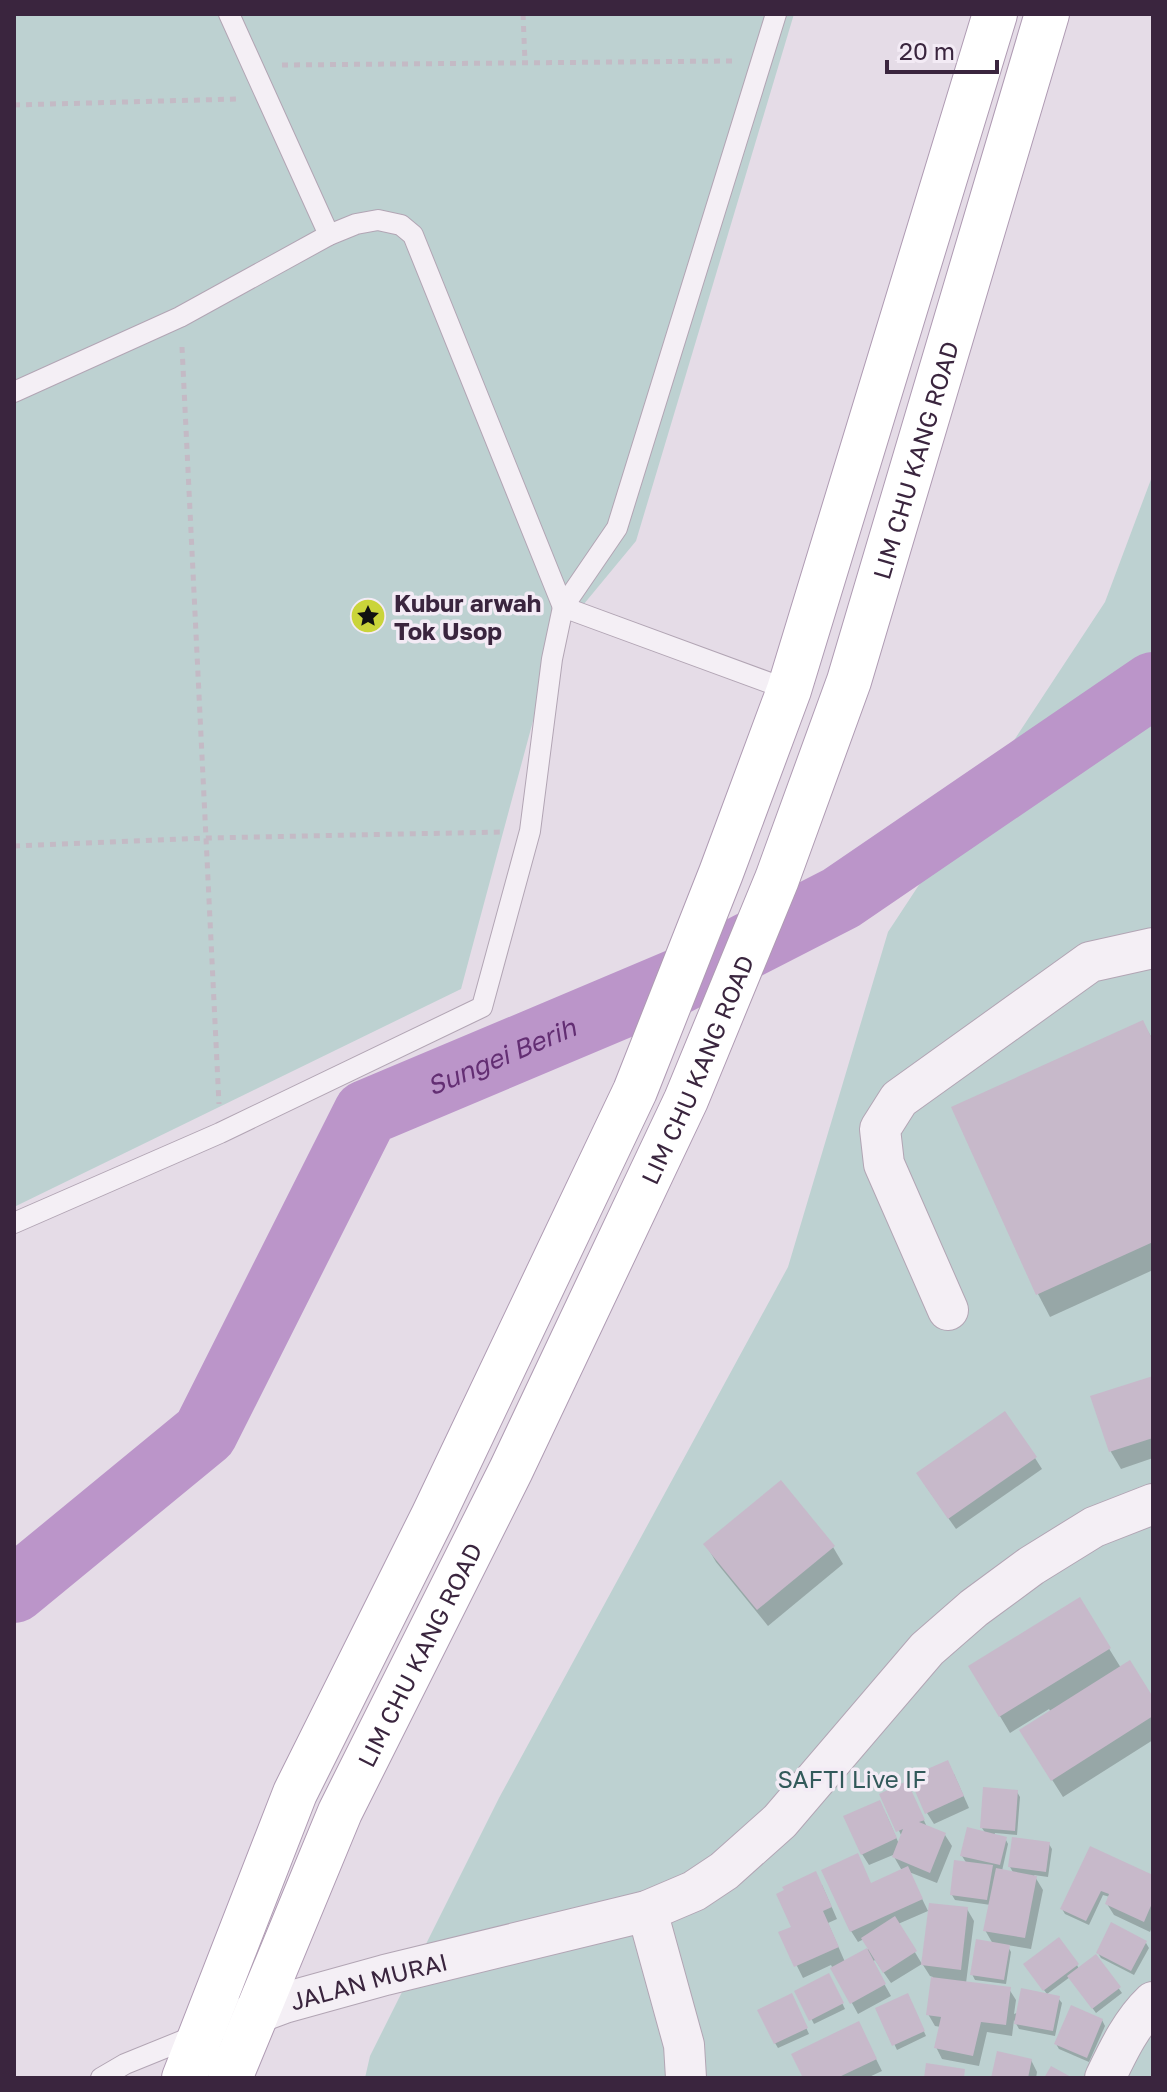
<svg xmlns="http://www.w3.org/2000/svg" width="1167" height="2092" viewBox="0 0 1167 2092" font-family="'Golos Text',sans-serif">
  <style>
    .green { fill: #bdd1d1 }
    .shadow { fill: #0003 }
    .lines { fill: none; stroke-linecap: round; stroke-linejoin: round }
    .river { stroke: #bb95c9; stroke-width: 66 }
    .building { fill: #c7b9ca }
    .service-casing { stroke: #b2a5b4; stroke-width: 22 }
    .minor-casing { stroke: #b2a5b4; stroke-width: 42 }
    .primary-casing { stroke: #af9bb3; stroke-width: 46 }
    .path { stroke: #c4bac5; stroke-width: 5; stroke-dasharray: 6 6; stroke-linecap: butt }
    .service { stroke: #f4eff5; stroke-width: 20 }
    .minor { stroke: #f4eff5; stroke-width: 40 }
    .primary { stroke: #fff; stroke-width: 44 }
    .labels { text-anchor: middle; dominant-baseline: central; stroke-width: 7; stroke-linejoin: round; paint-order: stroke }
    .street-label { font-size: 24px; fill: #3a253e; stroke: #f3ebf5 }
    .poi-label { font-size: 24px; font-weight: bold; fill: #3a253e; stroke: #f3ebf5; text-anchor: start }
    .park-label { font-size: 24px; fill: #32595a; stroke: #f3ebf5 }
    .water-label { font-size: 26px; font-style: italic; fill: #632e73; stroke: #f3ebf5 }
  </style>
  <rect width="100%" height="100%" fill="#e5dce7"/>
  <g class="green">
    <path d="M14 14H794L636 541 555 639 461 989 14 1207Z"/>
    <path d="M1153 474V2078H365L370 2056 499 1798 788 1267 888 932 1105 602Z"/>
  </g>
  <g class="shadow">
    <path d="M1143 1023 1153 1040V1270L1050 1317 1038 1294 953 1108Z"/>
    <path d="M1153 1378V1458L1121 1469 1111 1452 1093 1397Z"/>
    <path d="M1035 1458 1042 1469 956 1529 925 1485Z"/>
    <path d="M706 1545 833 1547 843 1564 768 1626 716 1562Z"/>
    <path d="M1079 1600 1121 1668 1153 1701V1740L1063 1797 1032 1748 1051 1712 1049 1709 1010 1733 970 1666Z"/>
    <path d="M954 1774 969 1808 934 1824 927 1813Z"/>
    <path d="M1017 1792 1020 1797 1017 1835 995 1833 994 1836 1005 1838 1008 1844 1002 1871 1014 1874 1010 1867 1049 1844 1052 1849 1048 1877 1034 1875 1043 1890 1031 1949 1007 1945 1011 1952 1006 1984 975 1980 972 1974 993 1944 985 1930 991 1905 955 1900 952 1895 967 1864 962 1856 986 1834 982 1828Z"/>
    <path d="M882 1795H912L927 1827 945 1835 952 1846 937 1883 909 1872 928 1911 898 1924 922 1964 891 1983 875 1960 872 1962 891 1996 858 2014 831 1965 803 1978 781 1934 794 1928 822 1885 837 1919 828 1923 845 1962 870 1948 864 1939 858 1942 851 1931 872 1885 905 1870 901 1869 893 1855 869 1865 862 1854 886 1814 899 1844 902 1837Z"/>
    <path d="M1091 1848 1153 1877V1925L1150 1932 1114 1915 1107 1904 1110 1897 1103 1895 1089 1925 1065 1914 1062 1909Z"/>
    <path d="M967 1909 974 1921 966 1983 1009 1989 1016 2000 1014 2014 1058 1998 1062 2003 1055 2036 1019 2029 1014 2020 1012 2036 987 2032 979 2066 942 2059 936 2047 941 2027 935 2026 928 2014 933 1977 930 1976 923 1965Z"/>
    <path d="M1146 1943 1149 1948 1134 1975 1101 1958 1098 1953Z"/>
    <path d="M1096 1957 1122 1993 1096 2013 1070 1977 1047 1994 1029 1970 1077 1965 1079 1969Z"/>
    <path d="M829 1975 845 2009 814 2024 797 1991Z"/>
    <path d="M794 2001 809 2034 778 2048 775 2043Z"/>
    <path d="M910 2001 926 2036 897 2050 878 2009Z"/>
    <path d="M1102 2020 1105 2026 1089 2062 1059 2049 1056 2044Z"/>
    <path d="M864 2035 882 2071 867 2078H805Z"/>
    <path d="M1031 2060 1037 2072 1036 2078H993Z"/>
  </g>
  <g class="lines">
    <path class="river" id="s1" d="M14 1590 205 1433 366 1113 677 982 841 898 1153 685"/>
  </g>
  <g class="building">
    <path d="M1143 1020 1153 1041V1242L1036 1295 951 1107Z"/>
    <path d="M1153 1376V1438L1109 1452 1090 1396Z"/>
    <path d="M1005 1411 1037 1457 948 1519 916 1473Z"/>
    <path d="M781 1480 835 1546 757 1610 703 1544Z"/>
    <path d="M1080 1597 1111 1648 999 1717 968 1666Z"/>
    <path d="M1130 1660 1153 1697V1716L1051 1781 1019 1730Z"/>
    <path d="M948 1760 964 1796 925 1814 909 1777Z"/>
    <path d="M907 1781 925 1820 919 1822 946 1833 930 1873 892 1857 903 1829 896 1832 879 1794Z"/>
    <path d="M983 1787 1018 1790 1015 1831 980 1828Z"/>
    <path d="M880 1800 897 1838 861 1855 843 1816Z"/>
    <path d="M967 1827 1007 1837 1000 1865 960 1856Z"/>
    <path d="M1012 1837 1050 1842 1046 1872 1008 1867Z"/>
    <path d="M1090 1846 1153 1875V1901L1144 1922 1105 1904 1109 1894 1101 1891 1086 1921 1060 1909Z"/>
    <path d="M858 1853 871 1883 908 1866 923 1899 850 1932 821 1870Z"/>
    <path d="M954 1860 993 1865 987 1900 950 1895Z"/>
    <path d="M996 1868 1037 1876 1025 1938 983 1931Z"/>
    <path d="M816 1871 832 1907 823 1911 839 1947 794 1967 778 1932 791 1927 776 1894 784 1890 782 1887Z"/>
    <path d="M929 1903 968 1907 961 1970 921 1965Z"/>
    <path d="M895 1916 917 1951 883 1973 861 1938Z"/>
    <path d="M1111 1922 1147 1941 1131 1971 1096 1953Z"/>
    <path d="M1059 1937 1079 1964 1043 1991 1023 1964Z"/>
    <path d="M976 1939 1010 1945 1004 1980 970 1975Z"/>
    <path d="M867 1948 886 1984 850 2004 830 1968Z"/>
    <path d="M1096 1954 1121 1987 1092 2009 1067 1976Z"/>
    <path d="M829 1973 844 2003 809 2021 794 1991Z"/>
    <path d="M931 1977 1011 1987 1006 2025 981 2022 973 2056 934 2048 941 2017 926 2015Z"/>
    <path d="M1021 1988 1060 1996 1053 2031 1014 2024Z"/>
    <path d="M792 1993 808 2028 774 2044 757 2010Z"/>
    <path d="M908 1993 925 2031 892 2046 875 2008Z"/>
    <path d="M1071 2005 1103 2019 1087 2058 1054 2044Z"/>
    <path d="M859 2021 877 2059 837 2078H803L791 2054Z"/>
    <path d="M997 2051 1032 2059 1028 2078H991Z"/>
    <path d="M926 2063 965 2069 964 2078H924Z"/>
    <path d="M1051 2066 1073 2078H1044Z"/>
  </g>
  <g class="lines">
    <defs>
      <g id="service">
        <path d="M229 14 329 235"/>
        <path d="M14 392 180 317 329 235 356 224 378 220 401 225 413 235 563 607 789 690"/>
        <path d="M14 1223 220 1133 482 1007 530 831 552 659 563 607 617 528 776 14"/>
        <path d="M101 2078 125 2064 199 2034"/>
      </g>
      <g id="minor">
        <path d="M948 1310 884 1164 880 1129 899 1099 1090 962 1153 948"/>
        <path d="M647 1911 684 2045 686 2078"/>
        <path id="s2" d="M233 2022 284 2003 385 1975 647 1911 694 1891 724 1871 780 1821 927 1649 974 1608 1031 1566 1094 1527 1153 1504"/>
        <path d="M1105 2078C1118 2051 1131 2023 1153 2002"/>
      </g>
      <g id="primary">
        <path d="M184 2078 295 1793 433 1516 635 1091 721 873 789 690 995 14"/>
        <path id="s3" d="M230 2078 340 1812 511 1470 686 1100 777 879 849 681 1047 14"/>
      </g>
    </defs>
    <use href="#service" class="service-casing"/>
    <use href="#minor" class="minor-casing"/>
    <use href="#primary" class="primary-casing"/>
    <g class="path">
      <path d="M523 14 525 62"/>
      <path d="M282 65 732 61"/>
      <path d="M14 105 236 99"/>
      <path d="M182 347 219 1104"/>
      <path d="M14 846 208 838 501 832"/>
    </g>
    <use href="#service" class="service"/>
    <use href="#minor" class="minor"/>
    <use href="#primary" class="primary"/>
  </g>
  <defs>
    <symbol id="sight-disc" viewBox="-11 -11 22 22"><circle r="9.5" fill="#cad43a" stroke="#f3ebf5"/><path d="M0-6L1.8-2.2L6-1.7L2.9 1.2L3.7 5.4L0 3.3L-3.7 5.4L-2.9 1.2L-6-1.7L-1.8-2.2Z" fill="#111"/></symbol>
  </defs>
  <g fill-rule="evenodd">
    <use href="#sight-disc" x="348" y="596" width="40" height="40"/>
  </g>
  <g class="labels">
    <g class="street-label">
      <text stroke="none"><textPath href="#s3" startOffset="1760">LIM CHU KANG ROAD</textPath></text>
      <text stroke="none"><textPath href="#s3" startOffset="1112">LIM CHU KANG ROAD</textPath></text>
      <text stroke="none"><textPath href="#s3" startOffset="464">LIM CHU KANG ROAD</textPath></text>
      <text stroke="none"><textPath href="#s2" startOffset="142">JALAN MURAI</textPath></text>
    </g>
    <g class="poi-label">
      <text x="394" y="602">Kubur arwah<tspan x="394" dy="28">Tok Usop</tspan></text>
    </g>
    <g class="park-label">
      <text x="852" y="1778">SAFTI Live IF</text>
    </g>
    <g class="water-label">
      <text stroke="none"><textPath href="#s1" startOffset="752">Sungei Berih</textPath></text>
    </g>
  </g>
  <rect width="1167" height="2092" fill="none" stroke="#3a253e" stroke-width="32"/>
  <path d="M887 60v12h110v-12" fill="none" stroke="#3a253e" stroke-width="4"/>
  <text x="899" y="60" font-size="24" fill="#3a253e" stroke="#f3ebf5" stroke-width="6" paint-order="stroke">20 m</text>
</svg>
